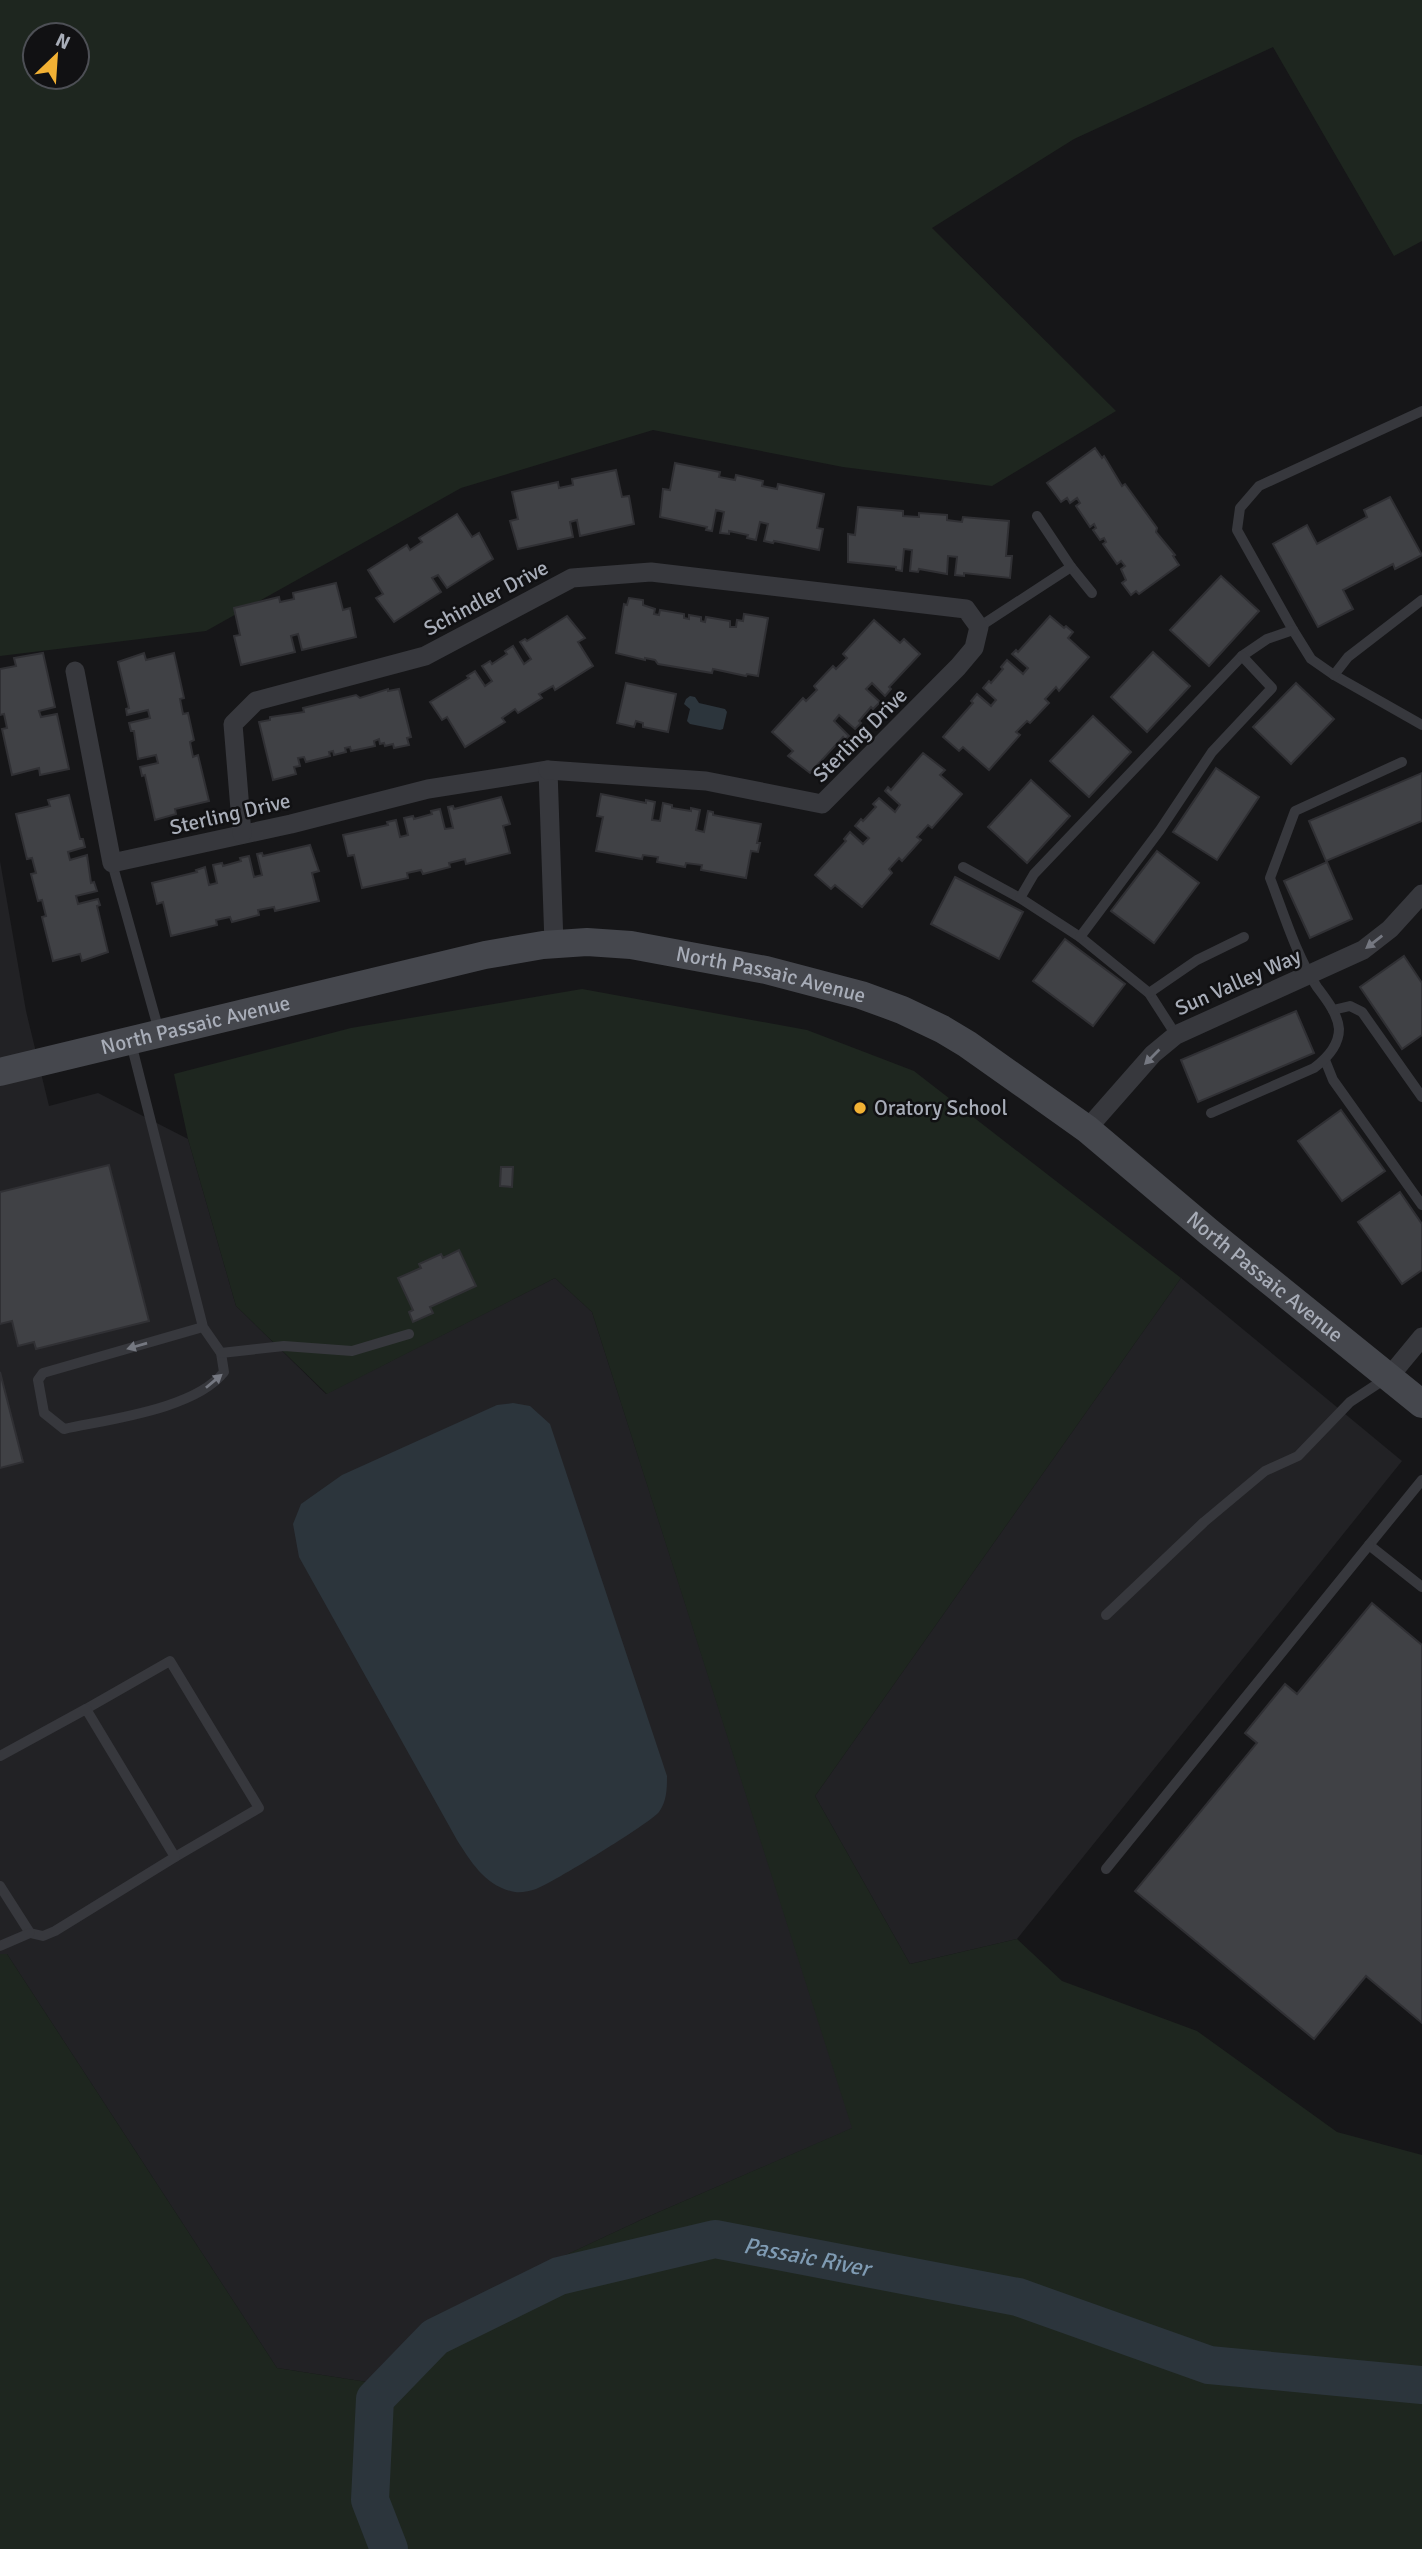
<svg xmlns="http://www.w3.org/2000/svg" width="1422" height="2549" viewBox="0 0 1422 2549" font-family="Signika,sans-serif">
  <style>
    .built { fill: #222225 }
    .green { fill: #1e261f; fill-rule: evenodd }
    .water { fill: #2c353c }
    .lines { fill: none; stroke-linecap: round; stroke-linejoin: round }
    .river { stroke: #2c353c; stroke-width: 38 }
    .building { fill: #404145; stroke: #303034; stroke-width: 2 }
    .lane { stroke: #37383d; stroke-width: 10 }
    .street { stroke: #37383d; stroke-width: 19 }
    .secondary { stroke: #45474d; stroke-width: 28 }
    .oneway { fill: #757881 }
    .poi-dot { fill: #f2b134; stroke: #111113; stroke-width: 2.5 }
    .labels { text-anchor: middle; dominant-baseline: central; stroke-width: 5; stroke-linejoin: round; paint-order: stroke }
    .street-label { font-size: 21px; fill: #a8adb8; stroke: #111113 }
    .poi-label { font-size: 21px; fill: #a8adb8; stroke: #111113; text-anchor: start }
    .water-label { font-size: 23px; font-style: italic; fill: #7f9bb3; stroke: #111113 }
  </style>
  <rect width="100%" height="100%" fill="#161618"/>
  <g class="built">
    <path d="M0 861 26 1011 49 1106 98 1093 188 1139 236 1306 326 1394 555 1278 592 1312 853 2128 645 2218 436 2316 367 2382 277 2368 7 1954H0Z"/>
    <path d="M1181 1278 1402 1461 1017 1939 910 1964 815 1796Z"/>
  </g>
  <g class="green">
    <path d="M0 0H1422V241L1394 256 1273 47 1074 139 932 228 1116 411 992 486 843 467 653 430 461 488 206 631 0 656ZM35 35H77V77H35Z"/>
    <path d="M582 989 807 1030 914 1071 1181 1278 815 1796 910 1964 1017 1939 1062 1981 1197 2031 1337 2132 1422 2155V2549H0V1954H7L277 2368 367 2382 435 2316 645 2218 852 2128 592 1312 555 1278 327 1394 236 1306 188 1139 174 1074 351 1028Z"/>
  </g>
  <g class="water">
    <path d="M690 696 695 697 699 703 725 709 727 712 723 729 720 730 690 724 687 721 690 709 684 704 686 699Z"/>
    <path d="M513 1403 530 1406 550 1424 667 1776C667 1788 667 1801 659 1812 649 1824 552 1883 536 1889 530 1891 521 1893 515 1892 486 1887 471 1862 457 1840L299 1557 293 1524 301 1504 342 1475 497 1405Z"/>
  </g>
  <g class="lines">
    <path class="river" id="s1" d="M389 2549 370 2500 375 2399 435 2337 559 2276 715 2239 1018 2297 1209 2365 1422 2385"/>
  </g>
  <g class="building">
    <path d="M1095 448 1102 458 1104 456 1122 486 1125 484 1157 528 1156 532 1175 555 1173 556 1179 565 1139 594 1136 591 1131 595 1122 583 1126 580 1121 569 1125 566 1121 561 1117 564 1103 544 1106 542 1104 538 1100 540 1093 530 1096 528 1094 524 1090 527 1076 506 1080 503 1077 498 1070 503 1067 498 1061 502 1047 483Z"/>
    <path d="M675 463 720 472 719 477 735 480 736 475 763 481 762 486 777 489 778 484 824 494 817 528 823 529 819 550 774 541 773 543 764 541 768 524 760 522 756 540 747 538 748 535 729 531V534L720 533 724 512 716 510 712 531 706 530 707 527 660 517 663 489 670 490Z"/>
    <path d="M616 470 622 497 629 496 634 524 580 536 577 520 570 522 573 537 518 549 510 521 518 519 512 492 558 482 559 488 573 485 572 479Z"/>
    <path d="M1390 497 1422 555 1395 569 1393 564 1343 590 1353 609 1318 627 1273 544 1307 525 1317 544 1367 517 1364 510Z"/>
    <path d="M858 507 903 511V516L919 517V513L947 515V520L962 522 963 517 1009 521 1006 556H1012L1010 578 964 573V576L955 575 957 557 948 556 947 574 919 569 918 572 910 571 912 550 904 549 902 571 896 570V567L848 562V534L855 535Z"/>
    <path d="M457 514 472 537 479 533 493 559 447 588 438 575 432 578 441 592 394 622 376 598 383 594 368 570 407 545 410 550 422 542 419 538Z"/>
    <path d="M1221 576 1259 611 1209 666 1170 630Z"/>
    <path d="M336 583 343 610 350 608 356 637 302 650 298 634 291 636 295 652 241 665 234 636 240 635 234 608 279 597 280 602 294 599 293 593Z"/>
    <path d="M629 598 643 600V605L655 609 654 614 659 615 660 610 684 614V618L689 619V615L701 617V621L705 622 706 617 730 621V627H736L737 620 743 621 744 614 768 618 758 676 747 674 746 676 713 669 712 673 658 664 655 660 645 658V660L616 653 624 604 627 605Z"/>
    <path d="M567 616 585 638 578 642 593 666 555 690 553 686 539 694 542 698 518 713 515 709 502 718 505 722 465 747 447 717 442 720 430 702 469 678 467 676 475 671 485 686 492 681 482 666 490 661 492 664 507 654 505 651 513 646 524 664 531 659 520 642 525 639 527 641Z"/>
    <path d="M1050 616 1064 628 1066 626 1073 632 1068 638 1089 657 1059 691 1056 687 1045 699 1049 703 1030 723 1027 721 1016 732 1020 735 989 770 963 747 959 751 943 737 973 703 971 701 977 694 991 706 996 700 983 688 989 681 991 683 1003 669 1001 667 1007 660 1023 674 1028 668 1012 654 1016 650 1018 652Z"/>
    <path d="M874 620 900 643 904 639 920 654 889 687 891 689 885 696 872 683 866 689 880 702 873 709 871 707 859 721 861 723 855 729 839 715 834 721 849 736 845 740 843 737 810 773 788 756 793 751 772 732 803 698 806 701 817 690 814 686 833 666 836 669 847 658 843 654Z"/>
    <path d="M1153 652 1190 686 1147 732 1111 697Z"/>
    <path d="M43 653 55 707 39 711 41 717 57 714 69 769 40 775 39 768 12 775 2 729 7 728 4 714 0 715V669L16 666 14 658Z"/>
    <path d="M144 653 146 660 174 653 184 698 180 699 183 714 188 713 194 740 190 742 193 757 198 755 209 801 175 809 176 814 155 820 145 775 142 776 140 767 158 763 156 755 138 759 134 731H131L129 723 150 718 148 710 127 715 126 709 129 708 118 662Z"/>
    <path d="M626 683 676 694 668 732 643 727V723L636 721 634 727 617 723Z"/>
    <path d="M1296 683 1334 719 1291 764 1253 727Z"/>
    <path d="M388 689V691L399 689 411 737 407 738 409 745 394 748 393 744 385 746 384 743 380 744 379 739 374 741 375 746 351 751 350 747 345 748 346 752 334 755 333 751 329 752 330 756 306 762 304 757 298 758 300 766 294 767 296 774 273 780 259 722 270 720V717L304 712 303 708 356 695 360 698Z"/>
    <path d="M1093 716 1131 752 1089 797 1050 761Z"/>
    <path d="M923 753 945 770 940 775 962 794 932 828 928 825 917 837 921 840 902 861 899 858 889 869 892 873 862 907 835 885 831 889 815 875 846 841 844 839 850 832 863 844 869 838 855 826 861 819 863 821 876 807 873 804 879 798 895 812 900 805 885 791 888 787 891 790Z"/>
    <path d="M1216 768 1259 797 1217 860 1173 832Z"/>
    <path d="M1422 773V821L1326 861 1309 821Z"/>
    <path d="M1031 780 1070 816 1027 863 988 827Z"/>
    <path d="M601 794 646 803V800L655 802 652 820 660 821 663 803 672 805V808L691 811V808L700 810 696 830 704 832 708 811 713 812V815L761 824 757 843H760L758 852 751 851 746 878 701 870 702 865 686 863 685 867 657 862 658 857 643 855 642 859 596 851 603 817 597 816Z"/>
    <path d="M69 795 80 839H83L85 847 68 852 70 860 87 855 91 883 94 882 97 891 76 896 78 904 98 899 100 905 97 906 108 952 82 961 80 954 53 961 42 917 46 916 42 900 38 901 31 874 36 873 32 858 27 859 16 814 50 806 48 800Z"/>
    <path d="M501 797 510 824 503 826 510 853 466 864 465 859 449 863 450 867 423 874 421 870 407 873 408 878 362 888 354 855 348 856 343 835 388 825 387 822 396 820 400 837 408 835 404 818 413 816 414 819 432 814 431 811 440 809 445 829 453 828 448 807 453 806 454 809Z"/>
    <path d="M310 845 319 871 312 873 319 901 275 911 274 907 258 910 259 915 232 922 230 917 216 920 217 925 171 936 163 902 157 904 152 883 197 872 196 870 205 867 209 885 217 883 213 865 222 863 223 866 241 861 240 858 249 856 254 877 262 875 257 854 262 853 263 856Z"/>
    <path d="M1157 851 1199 883 1154 943 1111 911Z"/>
    <path d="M1327 862 1352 919 1310 938 1284 881Z"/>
    <path d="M955 877 1023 912 999 959 931 924Z"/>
    <path d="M1065 939 1125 984 1093 1026 1033 981Z"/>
    <path d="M1404 956 1422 983V1035L1402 1049 1360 987Z"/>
    <path d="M1296 1011 1314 1053 1198 1102 1181 1060Z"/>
    <path d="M1341 1110 1385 1171 1342 1201 1298 1141Z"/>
    <path d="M109 1165 149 1321 36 1349 34 1342 18 1346 12 1321 0 1324V1192Z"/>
    <path d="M501 1167H513L512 1187 500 1186Z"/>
    <path d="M1400 1192 1422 1224V1270L1402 1284 1358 1222Z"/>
    <path d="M459 1250 476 1286 430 1307 433 1313 413 1322 409 1312 413 1310 398 1278 421 1268 419 1264 441 1254 443 1258Z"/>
    <path d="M0 1372 23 1462 0 1468Z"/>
    <path d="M1372 1603 1422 1645V2023L1366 1976 1314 2039 1135 1891 1257 1743 1245 1733 1285 1684 1297 1694Z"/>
  </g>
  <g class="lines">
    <g class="lane">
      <path d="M1422 411 1259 486 1240 508 1237 530 1293 630 1311 659 1334 675 1422 725"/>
      <path d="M1071 567 1092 593"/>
      <path d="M979 627 1071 567 1037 516"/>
      <path d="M1334 675 1348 657 1422 600"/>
      <path d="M112 863 159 1031"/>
      <path d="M963 867 1020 898 1080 937 1149 993 1176 1035"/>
      <path d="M1020 898 1034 874 1242 656 1267 639 1293 630"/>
      <path d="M1080 937 1160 830 1212 752 1272 688 1242 656"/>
      <path d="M1149 993 1197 960 1244 937"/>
      <path d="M1333 1010 1350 1006 1362 1012 1422 1097"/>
      <path d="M131 1043 203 1327 221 1353 224 1372C195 1409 110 1419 64 1429L44 1413 38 1380 43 1373 203 1327"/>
      <path d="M1325 1060 1333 1080 1422 1205"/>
      <path d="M1211 1113 1314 1068C1326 1059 1339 1046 1339 1029 1338 1014 1326 999 1317 987 1296 955 1284 914 1270 878L1295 811 1402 762"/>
      <path d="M221 1353 284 1346 352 1351 409 1334"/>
      <path d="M1422 1480 1369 1545 1422 1587"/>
      <path d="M1106 1615 1204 1522 1265 1471 1298 1456 1350 1402 1385 1379"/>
      <path d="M86 1709 170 1661 259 1808 175 1857"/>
      <path d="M0 1756 86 1709 175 1857 55 1931 43 1936 30 1933 0 1886"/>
      <path d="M1106 1869 1369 1545"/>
      <path d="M0 1946 30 1933"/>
    </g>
    <g class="street">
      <path d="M75 671 112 863 291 824 428 789 548 770 554 944"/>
      <path d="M242 834 233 724 256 701 425 656 572 578 651 572 966 609 979 627 974 648 958 667 822 804 706 781 548 770"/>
      <path d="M1087 1129 1153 1054 1176 1035 1363 950 1390 929 1422 894"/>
      <path d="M1389 1377 1422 1337"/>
    </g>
    <path class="secondary" id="s2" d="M0 1072 485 955 543 945 587 942 631 945 766 970 861 995 902 1010 942 1029 967 1044 1087 1129 1209 1232 1422 1404"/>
  </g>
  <defs><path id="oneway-solid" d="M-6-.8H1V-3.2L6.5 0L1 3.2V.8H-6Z" transform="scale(1.75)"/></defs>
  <g class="oneway">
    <use href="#oneway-solid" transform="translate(1374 942) rotate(142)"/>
    <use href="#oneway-solid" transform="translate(1152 1057) rotate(135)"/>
    <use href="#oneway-solid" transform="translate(137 1346) rotate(164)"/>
    <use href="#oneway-solid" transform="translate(214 1381) rotate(-40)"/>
  </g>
  <circle class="poi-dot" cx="860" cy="1108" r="7"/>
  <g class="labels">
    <g class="street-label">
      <text transform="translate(486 598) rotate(-28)">Schindler Drive</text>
      <text transform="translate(860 735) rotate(-45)">Sterling Drive</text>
      <text transform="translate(230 814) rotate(-13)">Sterling Drive</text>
      <text stroke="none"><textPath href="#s2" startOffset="789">North Passaic Avenue</textPath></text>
      <text transform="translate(1238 982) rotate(-24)">Sun Valley Way</text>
      <text stroke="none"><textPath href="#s2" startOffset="201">North Passaic Avenue</textPath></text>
      <text stroke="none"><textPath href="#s2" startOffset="1377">North Passaic Avenue</textPath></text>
    </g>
    <g class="poi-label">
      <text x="874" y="1108">Oratory School</text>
    </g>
    <g class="water-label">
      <text stroke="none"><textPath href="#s1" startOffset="632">Passaic River</textPath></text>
    </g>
  </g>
  <g transform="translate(56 56) rotate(25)"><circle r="33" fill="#111113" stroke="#4d4f55" stroke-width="2"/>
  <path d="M0-5L12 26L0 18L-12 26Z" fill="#f2b134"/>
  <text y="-10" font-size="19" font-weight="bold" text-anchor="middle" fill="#a8adb8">N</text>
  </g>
</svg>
